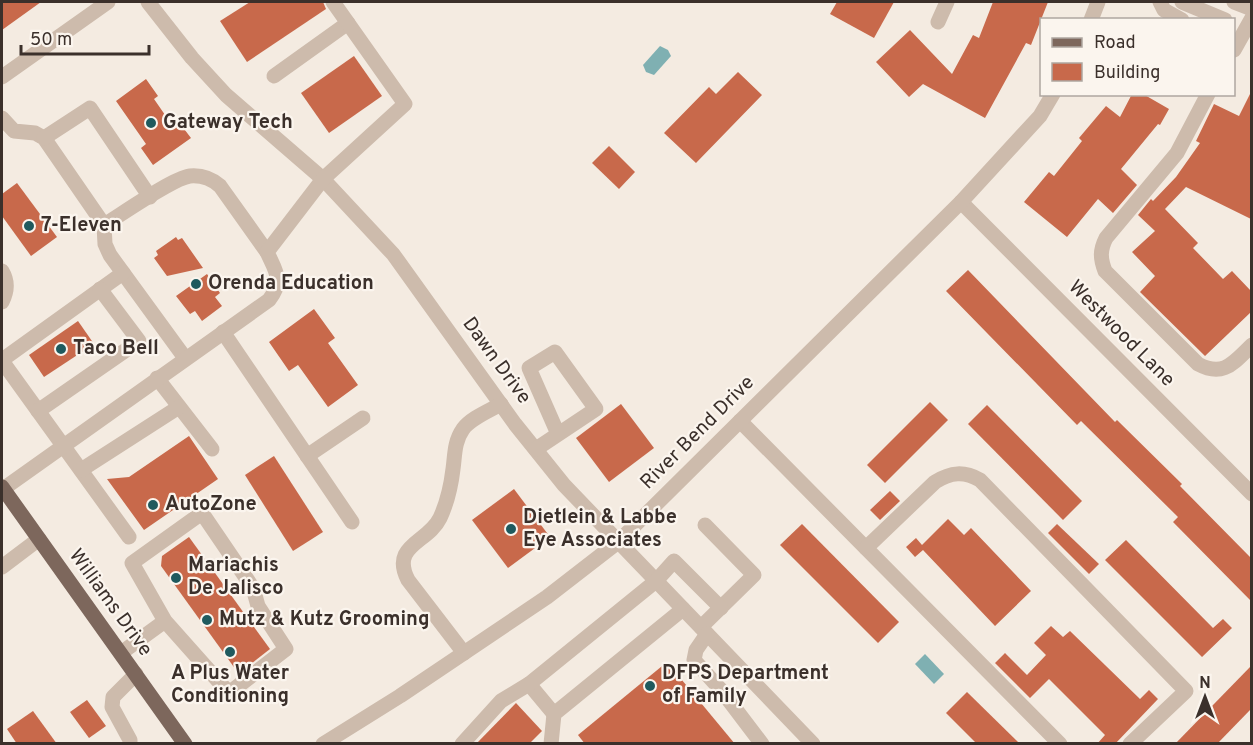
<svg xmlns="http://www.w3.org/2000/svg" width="1253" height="745" viewBox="0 0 1253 745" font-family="Overpass,sans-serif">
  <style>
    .water { fill: #7fb0b2 }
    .building { fill: #c8694b }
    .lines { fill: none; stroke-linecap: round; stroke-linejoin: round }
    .minor { stroke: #cdbbac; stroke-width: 15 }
    .major { stroke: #7d675c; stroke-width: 15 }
    .poi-dot { fill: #1f5a5e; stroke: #fbf5ee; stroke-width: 2 }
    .labels { text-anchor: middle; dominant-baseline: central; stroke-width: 4.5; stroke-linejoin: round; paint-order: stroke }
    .poi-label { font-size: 20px; font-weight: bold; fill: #3b302b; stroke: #fbf5ee; text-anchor: start }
    .street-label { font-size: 20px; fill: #3b302b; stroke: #fbf5ee }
  </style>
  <rect width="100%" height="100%" fill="#f4ebe1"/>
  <g class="water">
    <path d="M660 46 668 50 671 56 654 75 646 72 643 65Z"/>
    <path d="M925 654 944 674 934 684 915 664Z"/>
  </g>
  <g class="building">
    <path d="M2 2H41L2 30Z"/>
    <path d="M250 2H323L326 9 247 62 220 21Z"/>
    <path d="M837 2H894L874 38 830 14Z"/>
    <path d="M993 2H1048L1031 45 1026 43 985 118 923 84 909 97 876 62 910 30 952 74 973 35 979 38Z"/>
    <path d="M354 56 382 96 329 133 301 93Z"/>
    <path d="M738 72 762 95 696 163 664 133 709 87 716 94Z"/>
    <path d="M146 79 158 96 154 99 172 125 178 121 191 138 153 165 141 148 146 144 116 101Z"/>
    <path d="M1251 92V219L1186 187 1165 209 1198 243 1193 248 1223 279 1232 271 1251 291V312L1205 356 1140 292 1155 276 1132 252 1155 231 1138 215 1151 199 1153 201 1176 177 1200 143 1196 141 1214 104 1239 116Z"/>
    <path d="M1132 94H1143L1169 109 1160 125 1158 124 1121 169 1137 185 1113 213 1098 199 1067 237 1024 202 1049 172 1054 176 1082 141 1079 138 1106 106 1120 117Z"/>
    <path d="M609 146 635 172 619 189 592 163Z"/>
    <path d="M17 183 57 237 31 256 2 216V194Z"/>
    <path d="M176 237 178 240 182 238 203 268 167 276 154 258 158 255 156 251Z"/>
    <path d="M968 270 1115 422 1117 420 1182 484 1180 486 1251 558V601L1173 522 1178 517 1081 421 1077 425 946 291Z"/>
    <path d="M207 274 220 293 215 297 222 306 202 321 195 311 190 314 176 296Z"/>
    <path d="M314 309 335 338 328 343 358 385 328 407 298 365 289 371 269 342Z"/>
    <path d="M78 321 94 344 44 377 29 355Z"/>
    <path d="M930 402 948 420 885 483 867 465Z"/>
    <path d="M621 404 654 448 609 482 576 438Z"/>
    <path d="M987 405 1082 501 1063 520 968 424Z"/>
    <path d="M189 436 218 479 144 530 107 479 129 477Z"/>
    <path d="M274 456 323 532 293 551 245 475Z"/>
    <path d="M514 489 550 537 508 568 472 520Z"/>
    <path d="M890 491 900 501 880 520 870 510Z"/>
    <path d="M948 519 964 535 971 528 1031 591 995 626 923 550 915 557 906 547 916 538 922 545Z"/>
    <path d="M802 524 899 622 878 643 780 545Z"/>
    <path d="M1057 524 1099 564 1089 574 1048 533Z"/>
    <path d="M189 537 270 649 242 671 236 670 161 566 162 556Z"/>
    <path d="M1126 540 1213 628 1223 619 1232 628 1202 657 1105 560Z"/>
    <path d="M1051 626 1063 637 1070 631 1140 699 1149 690 1158 699 1115 744H1097L1105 735 1049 679 1030 698 995 663 1005 653 1027 675 1046 655 1034 643Z"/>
    <path d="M667 662 735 744H585L578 735Z"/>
    <path d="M1251 666V709L1217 744H1175Z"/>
    <path d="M967 692 1020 744H977L946 713Z"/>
    <path d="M87 700 106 726 89 738 70 712Z"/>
    <path d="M516 703 542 731 529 744H476Z"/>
    <path d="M33 711 57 744H17L7 729Z"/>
  </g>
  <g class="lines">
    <g class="minor">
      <path d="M148 2 192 58 226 95 323 179 393 254 515 424 564 485 813 744"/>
      <path d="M1160 2 1164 10 1182 20"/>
      <path d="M1182 2 1225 20"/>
      <path d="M1234 2 1252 9"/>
      <path d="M1091 20 1098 2"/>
      <path d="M938 22 947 2"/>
      <path d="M1234 50 1252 18"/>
      <path d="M274 76 348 23"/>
      <path d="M2 77 108 2"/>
      <path d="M1208 94 1177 153 1106 238C1100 250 1100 258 1105 271L1198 364C1224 378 1234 362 1252 345"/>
      <path d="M2 118 14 131 35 133 44 138 104 225 105 244 110 255 185 358"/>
      <path d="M44 138 90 108 150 197"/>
      <path d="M961 202 1252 494"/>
      <path d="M104 225C122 214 173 178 190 176 202 175 212 179 220 186L267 252"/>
      <path d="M2 271C8 281 7 292 2 302"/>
      <path d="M223 332 352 522"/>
      <path d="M2 360 123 273"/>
      <path d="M2 361 129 537"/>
      <path d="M157 378 212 449"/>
      <path d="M38 411 139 341 100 289"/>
      <path d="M740 421 1060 744"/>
      <path d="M536 449 596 409 555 352 529 368 558 434"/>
      <path d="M307 456 363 418"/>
      <path d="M81 470 179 407"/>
      <path d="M3 489 269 300C284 280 276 272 267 252L323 179 405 104 333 2"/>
      <path d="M866 548 935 482C951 472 964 471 980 480L1186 691 1130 744"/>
      <path d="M2 567 39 539"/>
      <path d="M701 627 754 575 705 525"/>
      <path d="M707 634 696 650 694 660 721 690 762 744"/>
      <path d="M121 653 165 621 132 563 202 513 253 588 258 606 286 649 229 693 165 621"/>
      <path d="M464 653 408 580C390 545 428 543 440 518 447 503 451 486 453 469 455 455 454 442 463 429 471 418 489 411 501 404"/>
      <path d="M529 684 554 714"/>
      <path d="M130 744V740L112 707 113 697 136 674"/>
      <path d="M323 744 400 696 547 597 618 542 961 202 1040 116 1053 94"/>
      <path d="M462 744 501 701 529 684 656 581 674 561 721 608"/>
      <path d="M551 744 554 714 683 609"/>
    </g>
    <path class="major" d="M2 487 185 744"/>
  </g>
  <g class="poi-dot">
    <circle cx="151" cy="123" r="6"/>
    <circle cx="29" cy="226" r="6"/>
    <circle cx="196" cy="284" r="6"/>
    <circle cx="61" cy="349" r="6"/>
    <circle cx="153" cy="505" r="6"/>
    <circle cx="511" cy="529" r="6"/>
    <circle cx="176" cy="578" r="6"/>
    <circle cx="207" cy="620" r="6"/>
    <circle cx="230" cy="652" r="6"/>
    <circle cx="650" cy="686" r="6"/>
  </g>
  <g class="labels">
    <g class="poi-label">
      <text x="163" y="123">Gateway Tech</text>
      <text x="41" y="226">7-Eleven</text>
      <text x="208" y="284">Orenda Education</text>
      <text x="73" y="349">Taco Bell</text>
      <text x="165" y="505">AutoZone</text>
      <text x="523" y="518">Dietlein &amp; Labbe<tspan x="523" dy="23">Eye Associates</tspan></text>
      <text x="188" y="566">Mariachis<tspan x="188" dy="23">De Jalisco</tspan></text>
      <text x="219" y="620">Mutz &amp; Kutz Grooming</text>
      <text x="230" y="674" text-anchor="middle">A Plus Water<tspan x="230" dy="23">Conditioning</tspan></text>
      <text x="662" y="674">DFPS Department<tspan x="662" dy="23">of Family</tspan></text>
    </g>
    <g class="street-label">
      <text transform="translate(1121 334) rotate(45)">Westwood Lane</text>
      <text transform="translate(496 361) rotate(54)">Dawn Drive</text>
      <text transform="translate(698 433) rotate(-45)">River Bend Drive</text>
      <text transform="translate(110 603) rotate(54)">Williams Drive</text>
    </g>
  </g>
  <rect width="1253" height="745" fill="none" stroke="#3b302b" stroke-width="6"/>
  <rect x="1040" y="18" width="195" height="78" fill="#fbf5ee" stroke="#aea6a0" stroke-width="1.5"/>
  <rect x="1052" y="38" width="30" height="9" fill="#7d675c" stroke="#aea6a0" stroke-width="1.5"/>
  <text x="1094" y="48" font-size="18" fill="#3b302b">Road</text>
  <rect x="1052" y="63" width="30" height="18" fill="#c8694b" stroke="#aea6a0" stroke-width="1.5"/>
  <text x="1094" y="78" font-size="18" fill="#3b302b">Building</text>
  <g transform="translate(1205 697)" stroke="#fbf5ee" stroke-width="4.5" paint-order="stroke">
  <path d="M0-4.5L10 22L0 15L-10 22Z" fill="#3b302b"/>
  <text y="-9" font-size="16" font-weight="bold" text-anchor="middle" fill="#3b302b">N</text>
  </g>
  <path d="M21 45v9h128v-9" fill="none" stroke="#3b302b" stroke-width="3"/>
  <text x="30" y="45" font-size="18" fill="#3b302b" stroke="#fbf5ee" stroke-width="4.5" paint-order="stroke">50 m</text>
</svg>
